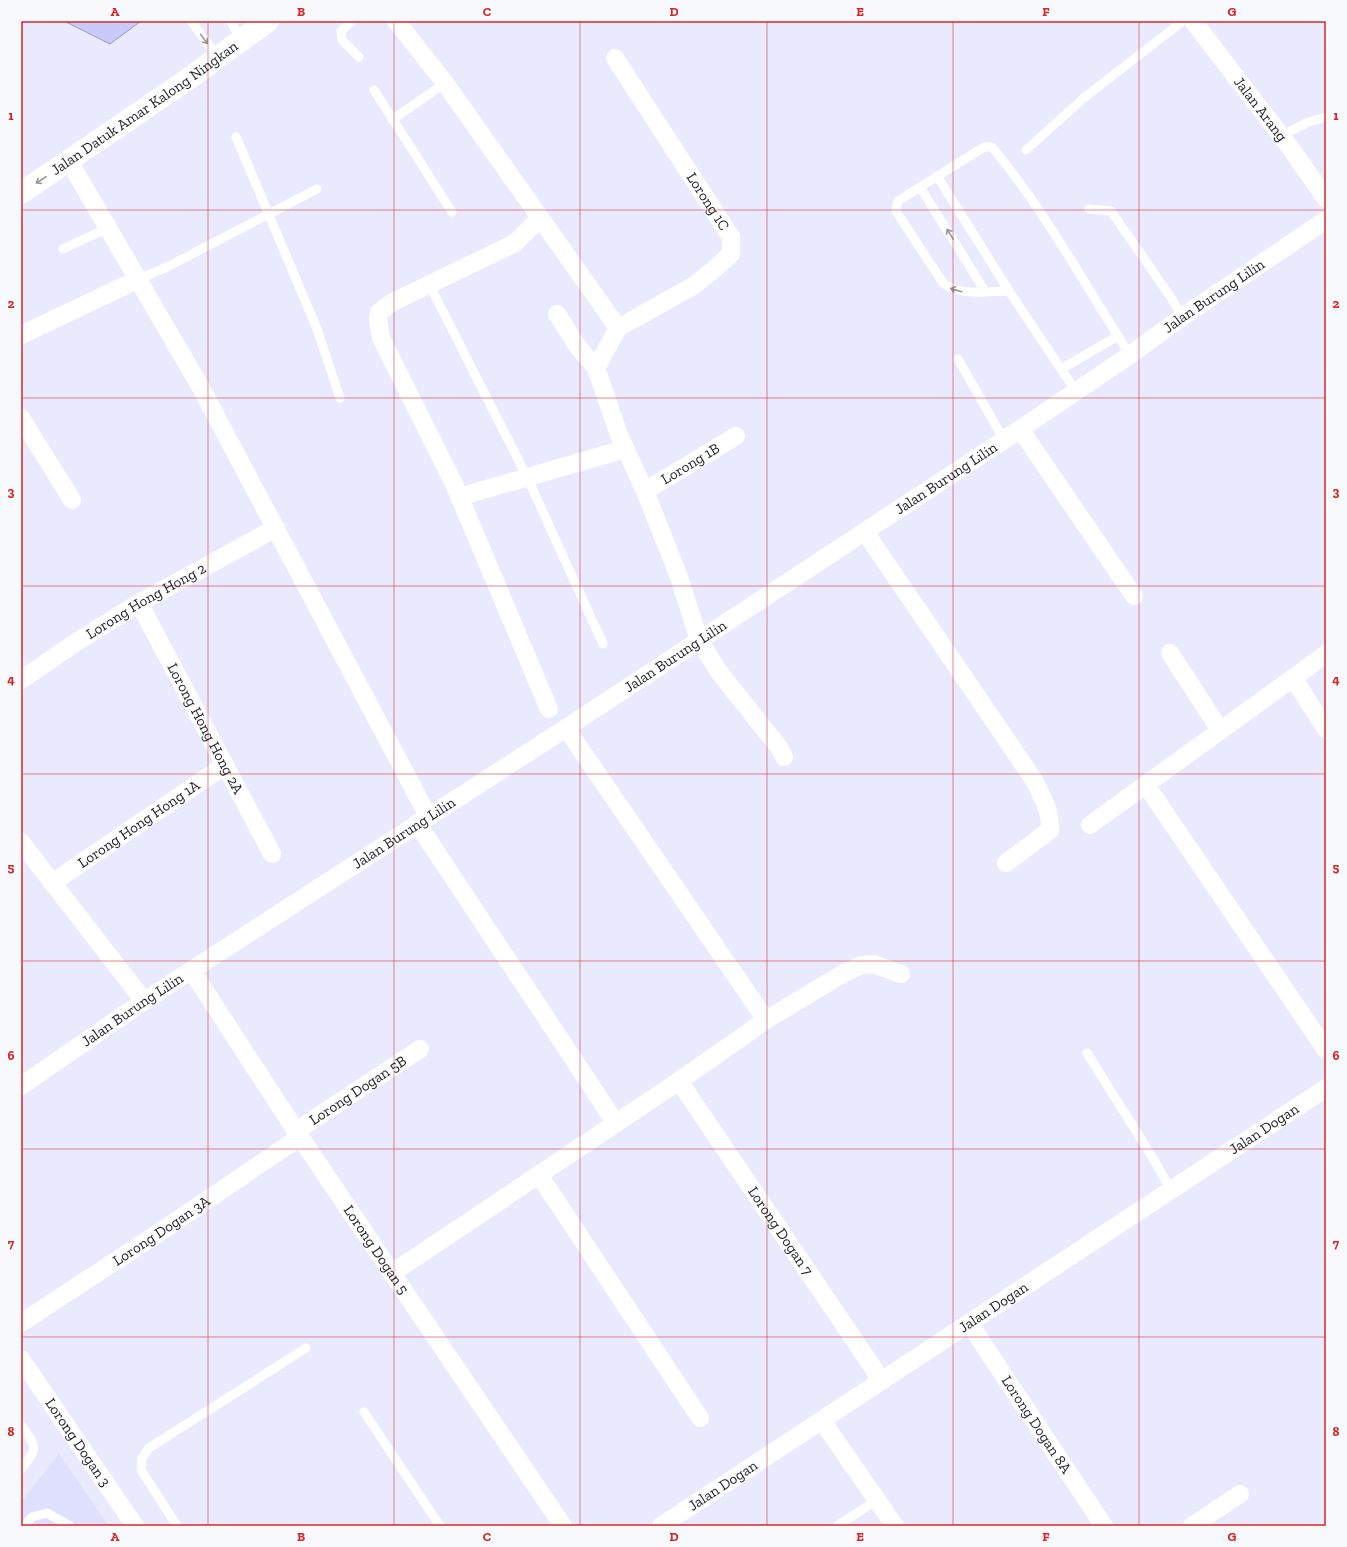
<svg xmlns="http://www.w3.org/2000/svg" width="1347" height="1547" viewBox="0 0 1347 1547" font-family="'Zilla Slab',serif">
  <style>
    .built { fill: #dfe0fe }
    .building { fill: #c9cafa; stroke: #9b9bb1 }
    .lines { fill: none; stroke-linecap: round; stroke-linejoin: round }
    .service { stroke: #fff; stroke-width: 9 }
    .minor { stroke: #fff; stroke-width: 18 }
    .trunk { stroke: #fff; stroke-width: 22 }
    .oneway { stroke: #99999d }
    .grid { fill: none; stroke: #d62828; stroke-width: 1; stroke-opacity: 0.55 }
    .labels { text-anchor: middle; dominant-baseline: central; stroke-width: 3.5; stroke-linejoin: round; paint-order: stroke }
    .street-label { font-size: 15px; fill: #1c1c25; stroke: #f8f9fd }
    .neatline { fill: none; stroke: #d62828; stroke-width: 1.5 }
    .grid-label { font-size: 13px; text-anchor: middle; font-weight: bold; fill: #d62828 }
  </style>
  <rect width="100%" height="100%" fill="#e9eafd"/>
  <path class="built" d="M59 1454 109 1526H21V1502Z"/>
  <path class="building" d="M64 21H141L110 44Z"/>
  <g class="lines">
    <g class="service">
      <path d="M191 21 217 56"/>
      <path d="M230 21 242 39"/>
      <path d="M352 21 341 31 342 40 359 57"/>
      <path d="M374 90 452 212"/>
      <path d="M392 120 445 83"/>
      <path d="M1281 136 1306 123 1326 117"/>
      <path d="M236 137 317 329 340 398"/>
      <path d="M1026 150 1085 97 1183 21"/>
      <path d="M937 176 1009 291 1075 390"/>
      <path d="M920 187 985 291"/>
      <path d="M1089 209 1111 211 1172 299 1182 317"/>
      <path d="M63 249 108 228"/>
      <path d="M139 279 165 268 317 189"/>
      <path d="M430 286 527 477 603 644"/>
      <path d="M1009 291C987 291 961 297 943 283L896 211 898 201 984 147H992C1045 211 1085 285 1130 355"/>
      <path d="M958 359 1004 440"/>
      <path d="M1061 369 1118 336"/>
      <path d="M1087 1053 1156 1163 1170 1189"/>
      <path d="M364 1412 440 1526"/>
      <path d="M21 1425C37 1448 39 1447 21 1469"/>
      <path d="M24 1526 32 1517 47 1513 70 1526"/>
      <path d="M177 1526 141 1470 142 1458 149 1448 306 1348"/>
      <path d="M837 1526 877 1500"/>
    </g>
    <g class="minor">
      <path d="M396 21 445 83 618 328"/>
      <path id="s1" d="M1193 21 1292 150 1326 199"/>
      <path id="s2" d="M615 58 731 237V254L711 272 693 286 618 328"/>
      <path d="M69 161 200 386 428 816"/>
      <path d="M539 219 515 243 393 302 379 312 378 320 381 338 454 484 549 709"/>
      <path d="M557 314 578 347 596 368"/>
      <path d="M618 328 596 368 619 435 645 491 679 577 699 640 719 672 778 746 784 757"/>
      <path d="M21 335 139 279"/>
      <path d="M21 418 72 500"/>
      <path d="M1020 429 1134 596"/>
      <path id="s3" d="M645 491 736 436"/>
      <path d="M459 497 625 449"/>
      <path d="M865 532 1034 780C1042 796 1051 812 1050 830L1006 863"/>
      <path id="s4" d="M139 603 272 854"/>
      <path d="M1170 653 1220 730"/>
      <path d="M1293 678 1326 729"/>
      <path id="s5" d="M21 680 78 641 139 603 276 528"/>
      <path d="M566 728 766 1020"/>
      <path d="M1146 785 1326 1050"/>
      <path d="M417 823 615 1122"/>
      <path d="M1090 825 1326 654"/>
      <path d="M21 842 144 1001"/>
      <path id="s6" d="M52 883 225 765"/>
      <path id="s7" d="M192 971 296 1131 563 1526"/>
      <path id="s8" d="M679 1081 882 1381"/>
      <path id="s9" d="M21 1086 144 1001 566 728 1004 440 1130 355 1182 317 1326 220"/>
      <path id="s10" d="M296 1131 420 1049"/>
      <path d="M539 1175 700 1418"/>
      <path d="M392 1273 679 1081 766 1020 844 973 862 965 873 964 901 974"/>
      <path id="s11" d="M21 1323 157 1234 300 1137"/>
      <path id="s12" d="M969 1323 1104 1526"/>
      <path id="s13" d="M21 1359 135 1526"/>
      <path d="M822 1421 895 1526"/>
      <path id="s14" d="M661 1526 1326 1088"/>
      <path d="M1192 1526 1240 1494"/>
    </g>
    <path class="trunk" id="s15" d="M21 193 184 82 268 21"/>
  </g>
  <defs><path id="oneway-shaft" d="M-6 0H5M1.5-3L5.5 0L1.5 3" fill="none" stroke-width="1.6" stroke-linecap="round" stroke-linejoin="round"/></defs>
  <g class="oneway">
    <use href="#oneway-shaft" transform="translate(204 39) rotate(54)"/>
    <use href="#oneway-shaft" transform="translate(41 180) rotate(147)"/>
    <use href="#oneway-shaft" transform="translate(950 234) rotate(-122)"/>
    <use href="#oneway-shaft" transform="translate(956 290) rotate(-164)"/>
  </g>
  <path class="grid" d="M208 21V1526M394 21V1526M580 21V1526M767 21V1526M953 21V1526M1139 21V1526M21 210H1326M21 398H1326M21 586H1326M21 774H1326M21 961H1326M21 1149H1326M21 1337H1326"/>
  <g class="labels">
    <g class="street-label">
      <text stroke="none"><textPath href="#s15" startOffset="150">Jalan Datuk Amar Kalong Ningkan</textPath></text>
      <text stroke="none"><textPath href="#s1" startOffset="111">Jalan Arang</textPath></text>
      <text stroke="none"><textPath href="#s2" startOffset="171">Lorong 1C</textPath></text>
      <text stroke="none"><textPath href="#s9" startOffset="1431">Jalan Burung Lilin</textPath></text>
      <text stroke="none"><textPath href="#s3" startOffset="53">Lorong 1B</textPath></text>
      <text stroke="none"><textPath href="#s9" startOffset="1107">Jalan Burung Lilin</textPath></text>
      <text stroke="none"><textPath href="#s5" startOffset="148">Lorong Hong Hong 2</textPath></text>
      <text stroke="none"><textPath href="#s9" startOffset="783">Jalan Burung Lilin</textPath></text>
      <text stroke="none"><textPath href="#s4" startOffset="142">Lorong Hong Hong 2A</textPath></text>
      <text stroke="none"><textPath href="#s6" startOffset="105">Lorong Hong Hong 1A</textPath></text>
      <text stroke="none"><textPath href="#s9" startOffset="459">Jalan Burung Lilin</textPath></text>
      <text stroke="none"><textPath href="#s9" startOffset="135">Jalan Burung Lilin</textPath></text>
      <text stroke="none"><textPath href="#s10" startOffset="74">Lorong Dogan 5B</textPath></text>
      <text stroke="none"><textPath href="#s14" startOffset="722">Jalan Dogan</textPath></text>
      <text stroke="none"><textPath href="#s11" startOffset="168">Lorong Dogan 3A</textPath></text>
      <text stroke="none"><textPath href="#s8" startOffset="181">Lorong Dogan 7</textPath></text>
      <text stroke="none"><textPath href="#s7" startOffset="334">Lorong Dogan 5</textPath></text>
      <text stroke="none"><textPath href="#s14" startOffset="398">Jalan Dogan</textPath></text>
      <text stroke="none"><textPath href="#s12" startOffset="122">Lorong Dogan 8A</textPath></text>
      <text stroke="none"><textPath href="#s13" startOffset="101">Lorong Dogan 3</textPath></text>
      <text stroke="none"><textPath href="#s14" startOffset="74">Jalan Dogan</textPath></text>
    </g>
  </g>
  <rect width="1347" height="1547" fill="none" stroke="#f8f9fd" stroke-width="44"/>
  <rect x="22" y="22" width="1303" height="1503" class="neatline"/>
  <g class="grid-label">
    <text x="115" y="16">A</text>
    <text x="301" y="16">B</text>
    <text x="487" y="16">C</text>
    <text x="674" y="16">D</text>
    <text x="860" y="16">E</text>
    <text x="1046" y="16">F</text>
    <text x="1232" y="16">G</text>
    <text x="11" y="120">1</text>
    <text x="1336" y="120">1</text>
    <text x="11" y="308">2</text>
    <text x="1336" y="308">2</text>
    <text x="11" y="496">3</text>
    <text x="1336" y="496">3</text>
    <text x="11" y="684">4</text>
    <text x="1336" y="684">4</text>
    <text x="11" y="872">5</text>
    <text x="1336" y="872">5</text>
    <text x="11" y="1060">6</text>
    <text x="1336" y="1060">6</text>
    <text x="11" y="1248">7</text>
    <text x="1336" y="1248">7</text>
    <text x="11" y="1436">8</text>
    <text x="1336" y="1436">8</text>
    <text x="115" y="1541">A</text>
    <text x="301" y="1541">B</text>
    <text x="487" y="1541">C</text>
    <text x="674" y="1541">D</text>
    <text x="860" y="1541">E</text>
    <text x="1046" y="1541">F</text>
    <text x="1232" y="1541">G</text>
  </g>
</svg>
